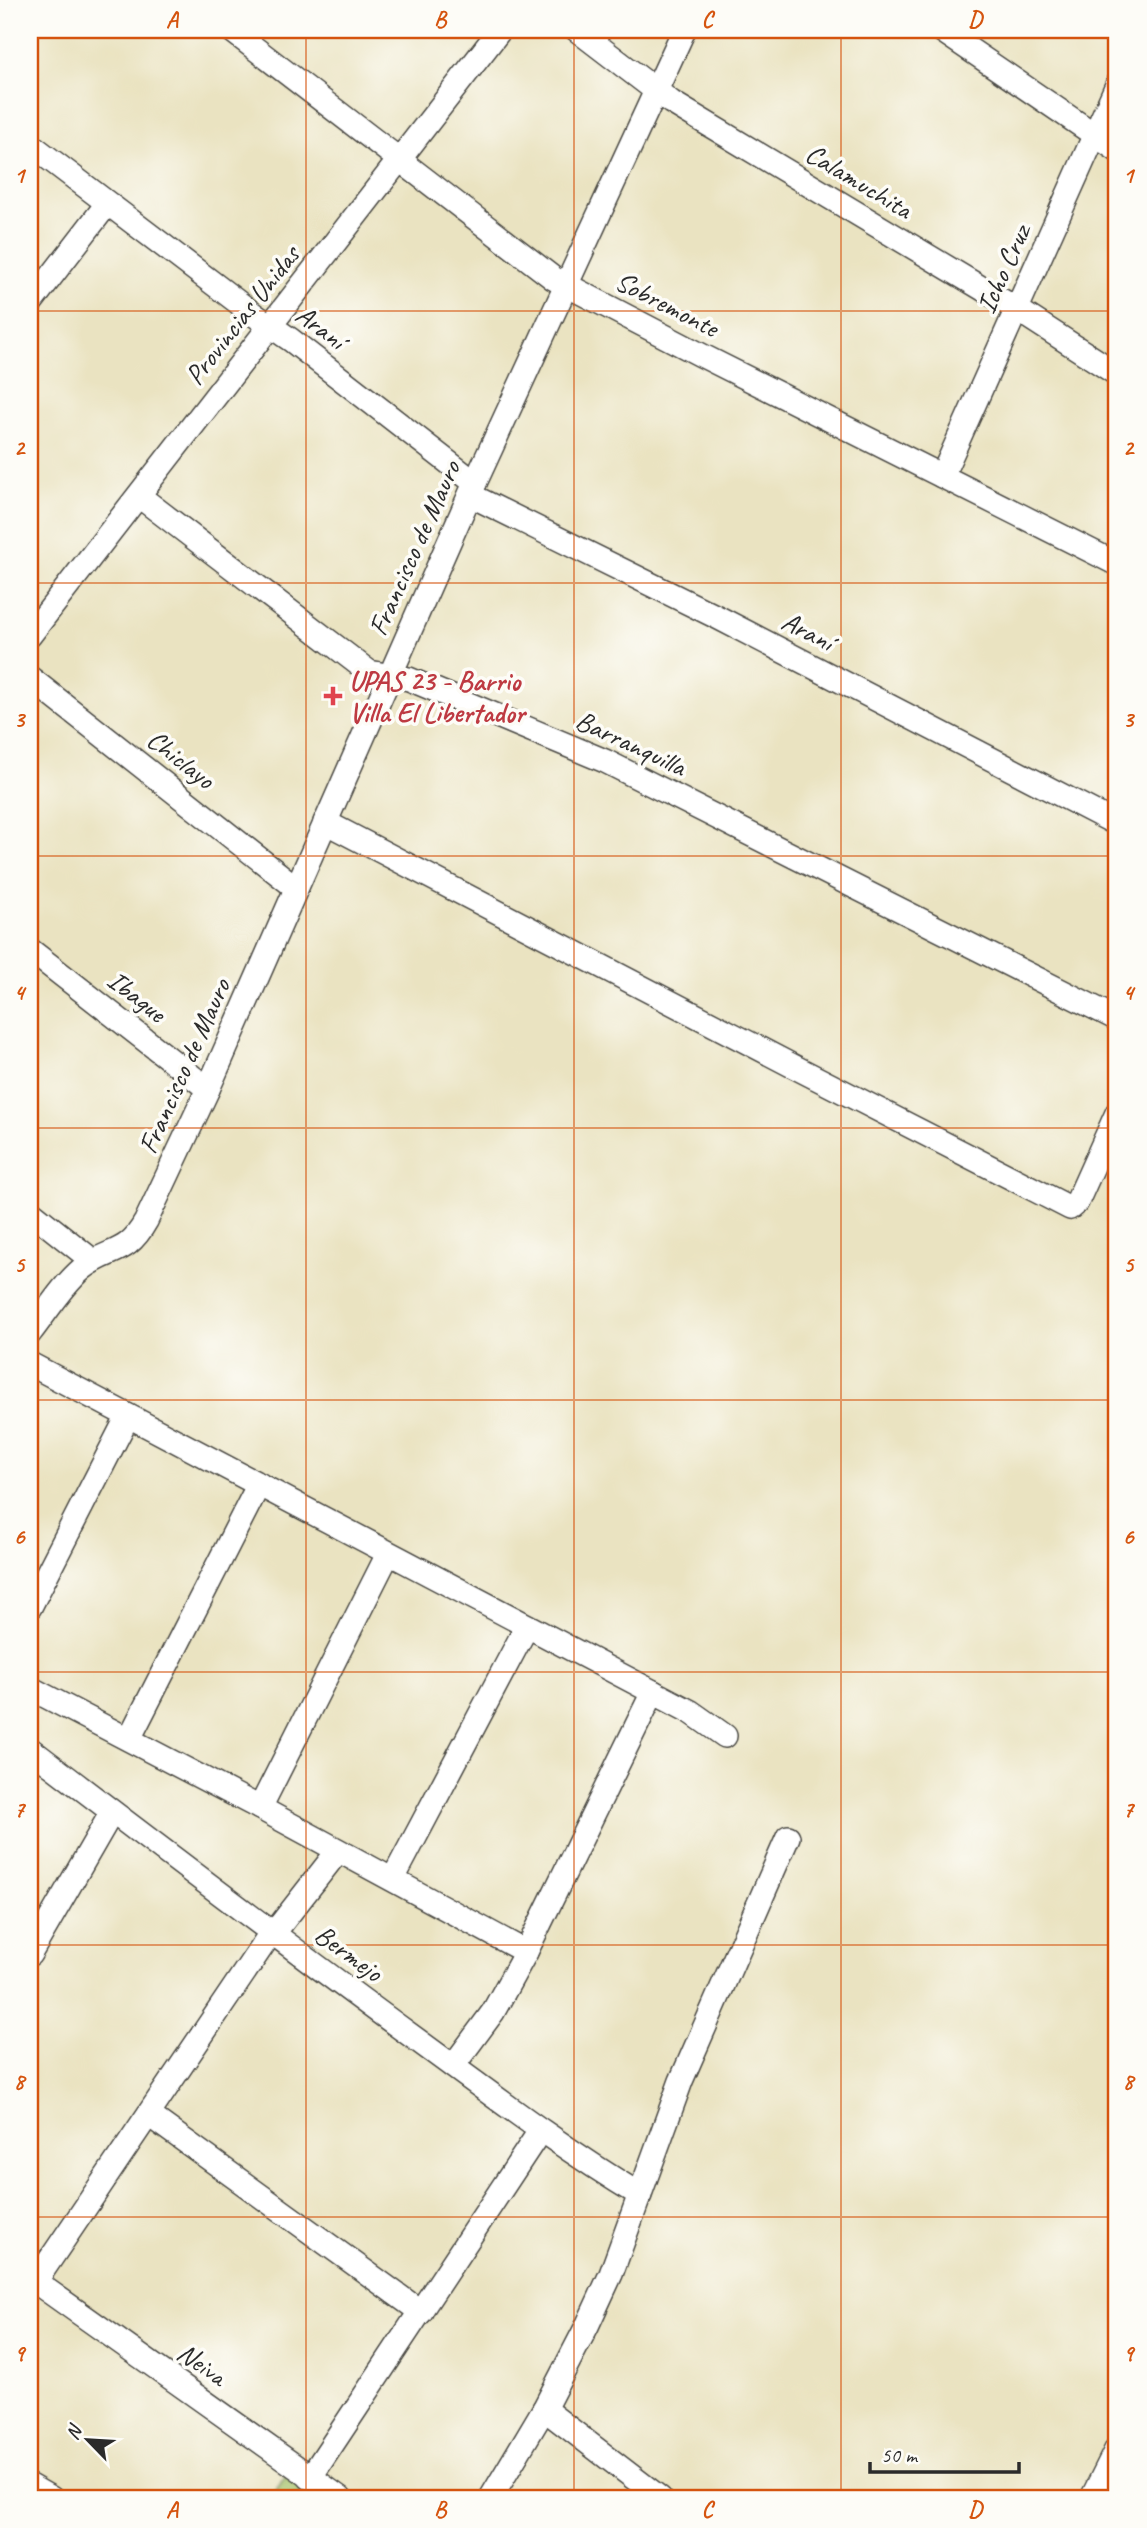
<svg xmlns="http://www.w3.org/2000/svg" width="1147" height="2528" viewBox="0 0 1147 2528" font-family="Caveat,sans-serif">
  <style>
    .park { fill: url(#park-tufts); stroke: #677548; stroke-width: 2 }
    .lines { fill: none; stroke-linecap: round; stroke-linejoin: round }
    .street-casing { stroke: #484742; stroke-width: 26 }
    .street { stroke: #fff; stroke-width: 23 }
    .grid { fill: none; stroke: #d5540f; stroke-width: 2; stroke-opacity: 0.55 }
    .health-dot { fill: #e0444e; stroke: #fdfcf7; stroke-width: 2.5 }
    .labels { text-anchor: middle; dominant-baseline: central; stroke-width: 7; stroke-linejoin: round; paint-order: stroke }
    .street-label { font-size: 28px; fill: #2b2b2b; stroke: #fdfcf7 }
    .health-label { font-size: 28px; font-weight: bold; fill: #be3a42; stroke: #fdfcf7; text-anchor: start }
    .neatline { fill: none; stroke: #d5540f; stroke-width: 2.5 }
    .grid-label { font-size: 23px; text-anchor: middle; font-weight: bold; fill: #d5540f }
  </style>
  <defs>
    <pattern id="park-tufts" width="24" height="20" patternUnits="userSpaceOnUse" patternTransform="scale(1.75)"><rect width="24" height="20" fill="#a3bf65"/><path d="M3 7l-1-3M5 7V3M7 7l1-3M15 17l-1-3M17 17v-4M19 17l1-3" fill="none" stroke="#859b53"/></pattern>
  </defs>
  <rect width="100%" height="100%" fill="#fdfcf7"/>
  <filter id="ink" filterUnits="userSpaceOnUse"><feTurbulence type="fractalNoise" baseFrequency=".0143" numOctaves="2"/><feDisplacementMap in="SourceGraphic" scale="14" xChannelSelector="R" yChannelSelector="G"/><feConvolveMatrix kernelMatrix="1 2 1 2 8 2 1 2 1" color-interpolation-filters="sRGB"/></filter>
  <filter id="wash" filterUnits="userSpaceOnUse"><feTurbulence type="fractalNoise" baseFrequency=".00686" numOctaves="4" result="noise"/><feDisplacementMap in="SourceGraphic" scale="28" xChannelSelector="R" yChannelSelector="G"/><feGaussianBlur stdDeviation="1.57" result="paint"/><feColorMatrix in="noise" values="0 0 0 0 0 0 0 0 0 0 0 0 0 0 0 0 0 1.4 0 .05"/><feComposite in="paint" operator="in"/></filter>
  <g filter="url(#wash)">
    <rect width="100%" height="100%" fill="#eae3c1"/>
    <path class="park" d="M286 2475 320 2498H271Z"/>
  </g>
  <g filter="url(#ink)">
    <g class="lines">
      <defs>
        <g id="street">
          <path d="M231 30 553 278 701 355 1117 564"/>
          <path d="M577 30 671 102 1018 310 1117 374"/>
          <path d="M941 30 1117 150"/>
          <path d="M30 144 256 316 291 340 475 483"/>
          <path d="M30 304 107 204"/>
          <path d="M942 476 1117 85"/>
          <path d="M470 495 719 618 1117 824"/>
          <path d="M139 496 369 672 409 679 605 761 1117 1019"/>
          <path d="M30 635 500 30"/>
          <path d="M30 678 295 887"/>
          <path d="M325 822 791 1065 1070 1208 1077 1202 1117 1113"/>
          <path d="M30 950 208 1089"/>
          <path d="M30 1211 93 1261"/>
          <path d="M30 1333C46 1313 62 1286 82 1269 109 1247 126 1257 146 1221L208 1089 475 483 684 30"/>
          <path d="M30 1364 691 1712 725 1736"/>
          <path d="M30 1607 128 1416"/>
          <path d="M30 1688 260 1808 526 1952"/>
          <path d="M129 1739 259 1484"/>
          <path d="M30 1749C157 1846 284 1943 413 2037 487 2091 560 2147 640 2195"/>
          <path d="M260 1808 388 1554"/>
          <path d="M393 1879 527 1626"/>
          <path d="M30 1954 112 1812"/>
          <path d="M453 2066 493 2012 526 1952 653 1692"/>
          <path d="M149 2115 421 2312"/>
          <path d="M30 2278 340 2498"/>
          <path d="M35 2282 271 1933 281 1924 338 1851"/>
          <path d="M544 2409 660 2498"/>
          <path d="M310 2478 540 2131"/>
          <path d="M30 2486 51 2498"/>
          <path d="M491 2498 544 2409 587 2326 611 2274 681 2081 788 1837"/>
          <path d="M1092 2498 1117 2448"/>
        </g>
      </defs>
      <use href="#street" class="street-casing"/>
      <use href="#street" class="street"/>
    </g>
  </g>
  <path class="grid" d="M306 30V2498M574 30V2498M841 30V2498M30 311H1117M30 583H1117M30 856H1117M30 1128H1117M30 1400H1117M30 1672H1117M30 1945H1117M30 2217H1117"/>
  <path class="health-dot" d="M329.5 685.5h7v7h7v7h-7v7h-7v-7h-7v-7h7z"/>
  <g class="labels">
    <g class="street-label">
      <text transform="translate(859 181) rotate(31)">Calamuchita</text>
      <text transform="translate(1003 269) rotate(-66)">Icho Cruz</text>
      <text transform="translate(667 304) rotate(27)">Sobremonte</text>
      <text transform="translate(242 315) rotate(-52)">Provincias Unidas</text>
      <text transform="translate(321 327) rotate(37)">Araní</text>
      <text transform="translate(414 548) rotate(-66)">Francisco de Mauro</text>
      <text transform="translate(808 631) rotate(27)">Araní</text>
      <text transform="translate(631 743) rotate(25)">Barranquilla</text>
      <text transform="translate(181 759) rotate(38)">Chiclayo</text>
      <text transform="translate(137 996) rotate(38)">Ibague</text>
      <text transform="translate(184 1066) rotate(-66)">Francisco de Mauro</text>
      <text transform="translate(349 1953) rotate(36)">Bermejo</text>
      <text transform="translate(202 2364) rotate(35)">Neiva</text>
    </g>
    <g class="health-label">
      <text x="349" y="680">UPAS 23 - Barrio<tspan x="349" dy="32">Villa El Libertador</tspan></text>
    </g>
  </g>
  <rect width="1147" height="2528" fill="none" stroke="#fdfcf7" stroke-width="77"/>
  <g transform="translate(88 2440) rotate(295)" stroke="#fdfcf7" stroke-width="5" paint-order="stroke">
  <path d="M0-5L12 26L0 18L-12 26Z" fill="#2b2b2b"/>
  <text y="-10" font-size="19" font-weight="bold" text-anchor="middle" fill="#2b2b2b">N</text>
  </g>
  <path d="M870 2462v10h149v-10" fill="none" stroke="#2b2b2b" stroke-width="3.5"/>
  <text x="881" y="2462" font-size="21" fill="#2b2b2b" stroke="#fdfcf7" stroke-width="5" paint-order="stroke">50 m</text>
  <rect x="38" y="38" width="1070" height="2452" class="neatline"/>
  <g class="grid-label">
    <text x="172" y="27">A</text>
    <text x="440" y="27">B</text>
    <text x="707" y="27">C</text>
    <text x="975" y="27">D</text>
    <text x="19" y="183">1</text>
    <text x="1128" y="183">1</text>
    <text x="19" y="455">2</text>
    <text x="1128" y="455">2</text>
    <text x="19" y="727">3</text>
    <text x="1128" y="727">3</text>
    <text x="19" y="1000">4</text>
    <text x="1128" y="1000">4</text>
    <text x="19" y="1272">5</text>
    <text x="1128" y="1272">5</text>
    <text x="19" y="1544">6</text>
    <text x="1128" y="1544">6</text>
    <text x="19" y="1817">7</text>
    <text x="1128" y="1817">7</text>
    <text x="19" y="2089">8</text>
    <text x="1128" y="2089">8</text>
    <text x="19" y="2361">9</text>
    <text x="1128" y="2361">9</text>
    <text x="172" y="2517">A</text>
    <text x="440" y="2517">B</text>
    <text x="707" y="2517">C</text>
    <text x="975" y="2517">D</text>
  </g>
</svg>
